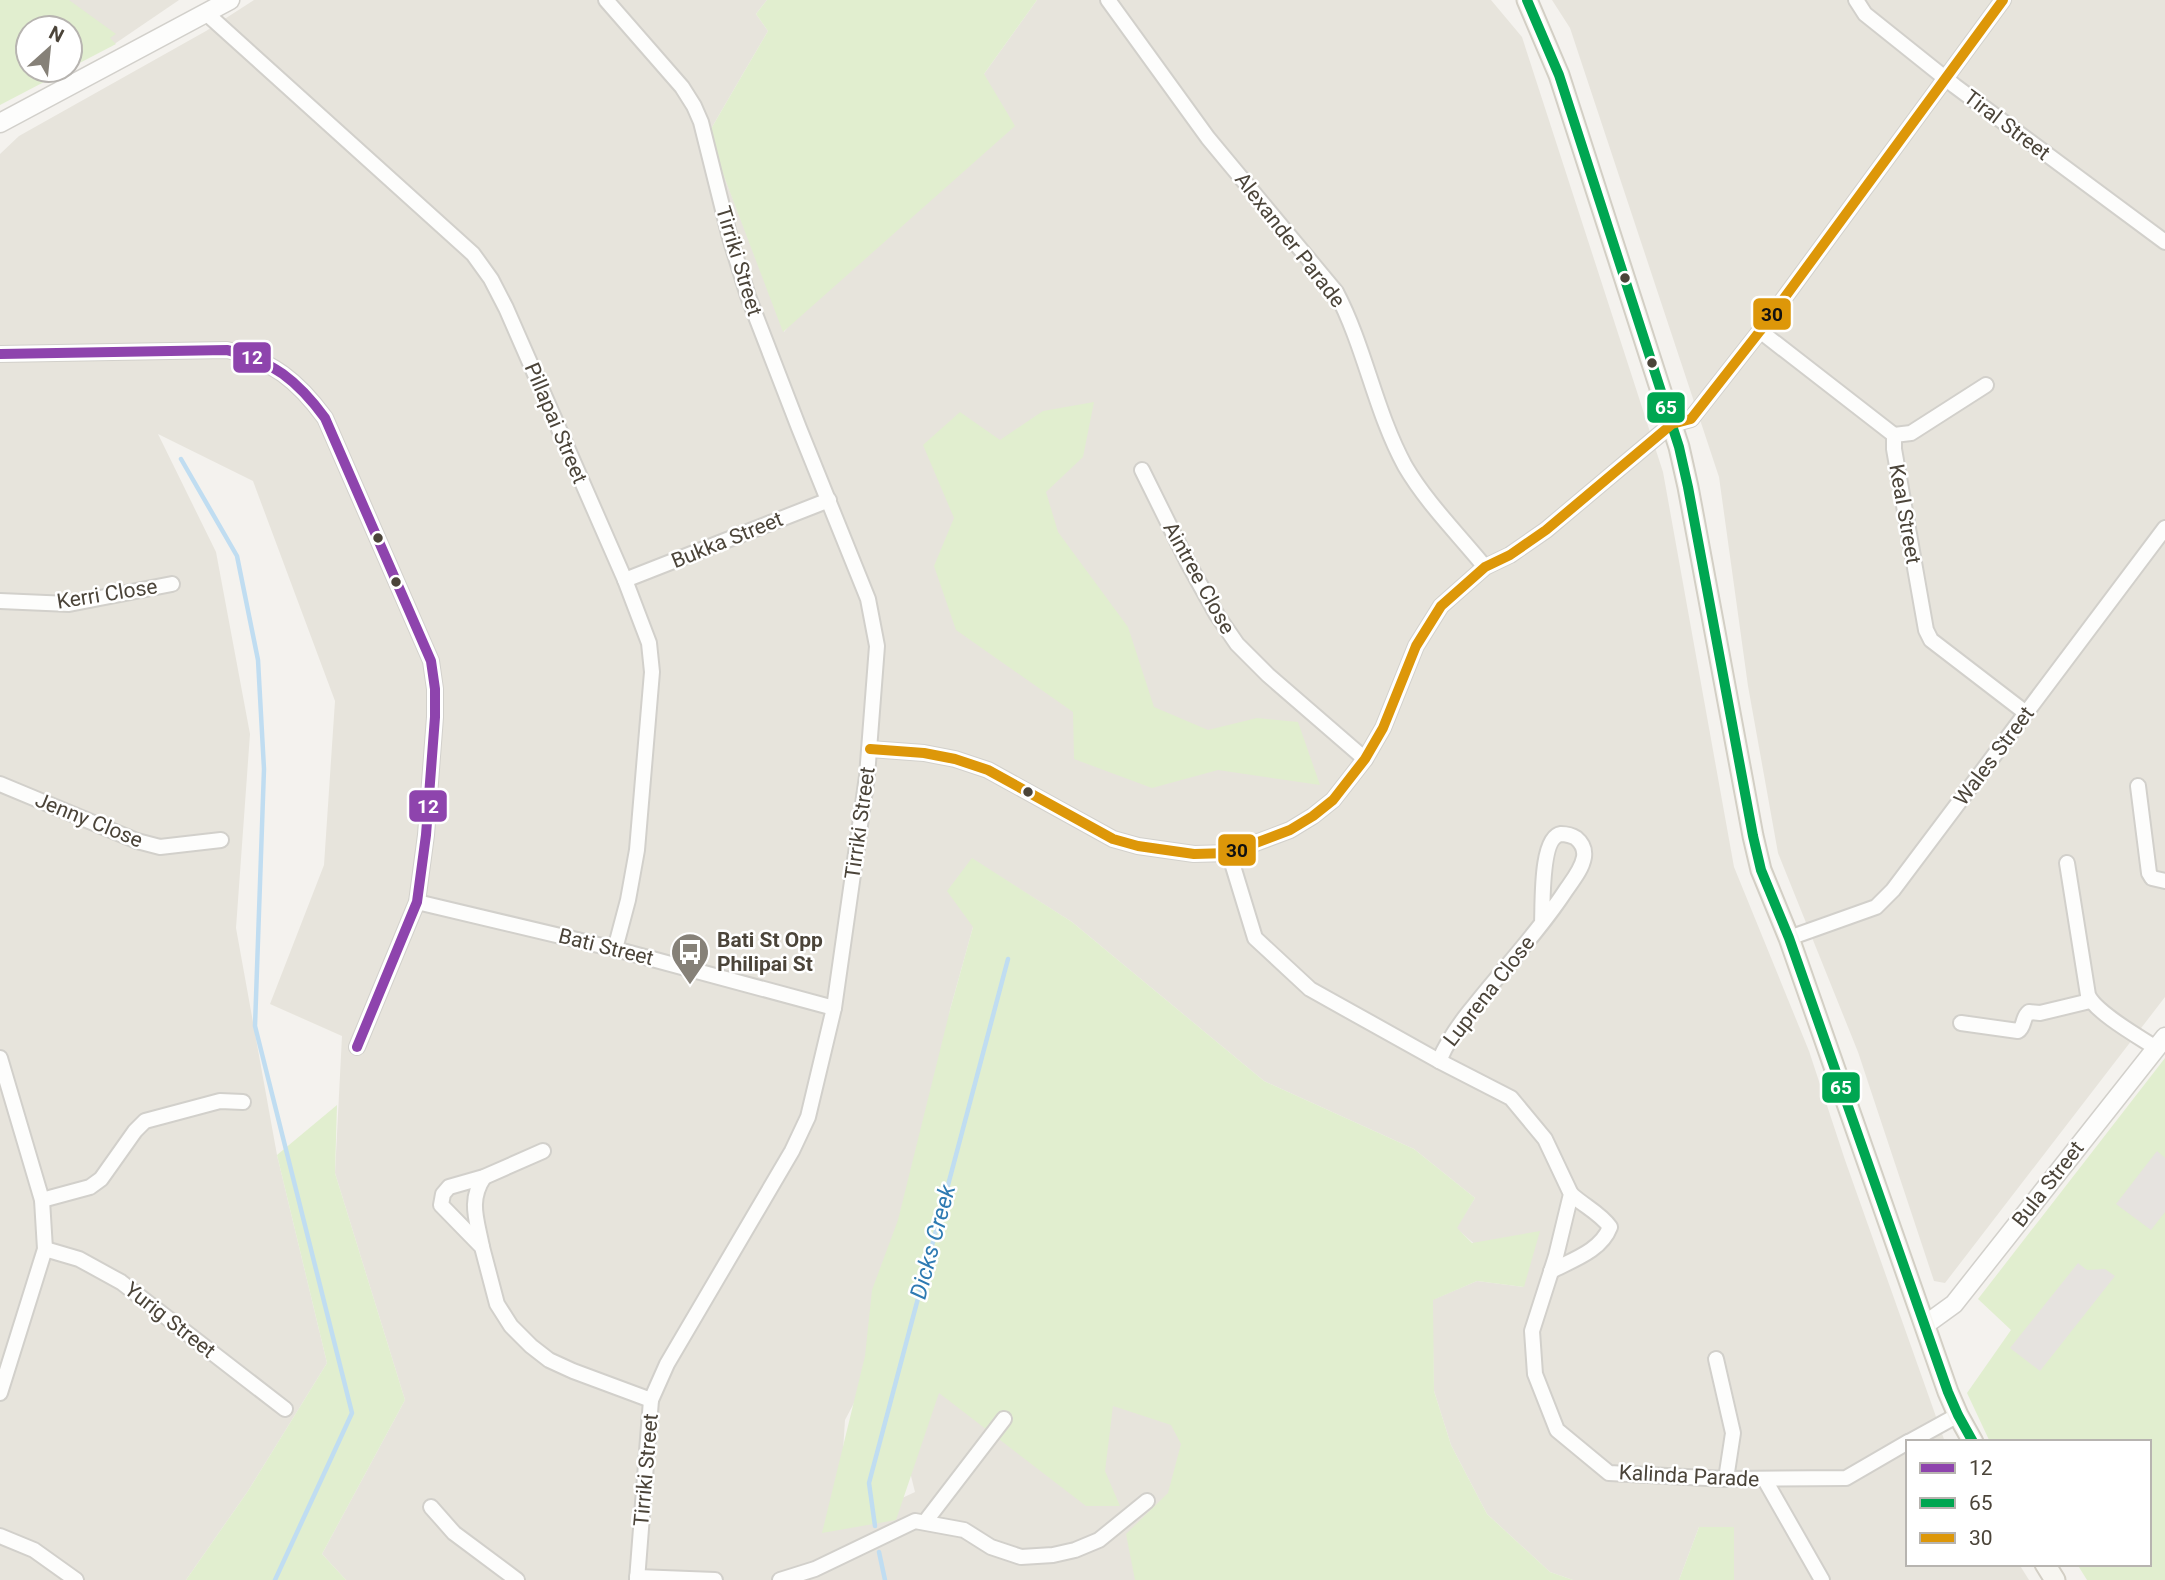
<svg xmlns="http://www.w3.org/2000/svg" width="2165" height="1580" viewBox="0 0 2165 1580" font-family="Roboto,sans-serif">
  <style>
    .residential { fill: #e7e4dc }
    .green { fill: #e1eecf }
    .parking { fill: #e6e3df }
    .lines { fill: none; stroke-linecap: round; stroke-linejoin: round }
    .stream { stroke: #c0ddf1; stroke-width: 4.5 }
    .minor-casing { stroke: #d2d0cb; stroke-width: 18 }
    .tertiary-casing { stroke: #d2d0cb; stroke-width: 21 }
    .secondary-casing { stroke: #d3cfc5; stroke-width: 23 }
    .minor { stroke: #fdfdfc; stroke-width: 14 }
    .tertiary { stroke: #fdfdfc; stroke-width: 18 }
    .secondary { stroke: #f7f6f1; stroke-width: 19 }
    .bus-1-casing { stroke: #fff; stroke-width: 16 }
    .bus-2-casing { stroke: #fff; stroke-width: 16 }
    .bus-3-casing { stroke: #fff; stroke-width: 16 }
    .bus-1 { stroke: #8e44ad; stroke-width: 10 }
    .bus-2 { stroke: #00a651; stroke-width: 10 }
    .bus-3 { stroke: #dd9709; stroke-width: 10 }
    .bus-dot { fill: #4b4439; stroke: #fff; stroke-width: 2.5 }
    .labels { text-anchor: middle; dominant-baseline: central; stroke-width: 5; stroke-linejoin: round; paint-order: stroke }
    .street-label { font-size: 21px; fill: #4b4439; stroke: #fff }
    .poi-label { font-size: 21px; font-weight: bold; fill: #4b4439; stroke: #fff; text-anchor: start }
    .water-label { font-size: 23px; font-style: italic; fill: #2e7ab2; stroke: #fff }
    .line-badge { stroke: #fff; stroke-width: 2.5 }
    .badge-label { font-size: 19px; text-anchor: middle; font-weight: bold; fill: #fff }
    .pale-badge-label { font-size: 19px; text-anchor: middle; font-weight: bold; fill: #111 }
  </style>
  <rect width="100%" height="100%" fill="#f4f2ee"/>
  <g class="residential">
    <path d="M60 0H179L110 47Z"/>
    <path d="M254 0H767L756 14 768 31 708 134 784 332 984 74 1037 0H1491L1522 37 1663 472 1734 867 1809 1051 1845 1160 1945 1442H1908V1564H2019L2029 1580H1734V1528L1699 1527 1679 1580H1573L1550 1572 1487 1514 1451 1445 1434 1391 1432 1300 1477 1281 1524 1287 1456 1228 1475 1198 1414 1149 1264 1081 1072 922 972 859 973 927 950 1010 904 1308 845 1420 838 1528 915 1492 895 1412 933 1363 1105 1387 1215 1428 1184 1580H346L322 1554 405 1400 335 1173 342 1036 270 1004 324 865 335 701 253 481 158 434 216 552 250 734 236 928 277 1155 327 1363 248 1491 186 1580H0V154L19 136 206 31Z"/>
    <path d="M1552 0H2165V997L1945 1283 1934 1281 1858 1052 1778 853 1748 686 1719 477 1570 28Z"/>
  </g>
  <g class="green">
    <path d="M0 0H69L116 34 110 38 116 44 70 68V28H28V70H67L0 105Z"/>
    <path d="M767 0H1037L984 74 1015 126 783 332 708 134 768 31 756 14Z"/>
    <path d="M1094 402 1083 457 1046 492 1058 532 1128 627 1154 707 1208 730 1257 718 1298 722 1320 785 1218 770 1152 788 1074 759 1073 712 956 630 934 566 954 518 923 445 960 412 1000 440 1043 411Z"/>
    <path d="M972 858 1072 922 1264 1081 1414 1149 1475 1198 1457 1228 1472 1243 1540 1231 1524 1287 1477 1281 1433 1300 1434 1391 1451 1445 1487 1514 1550 1572 1573 1580H1135L1126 1534 1168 1493 1181 1444 1171 1425 1113 1406 1105 1471 1120 1506H1086L939 1393 896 1520 822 1533 865 1356 872 1290 898 1220 950 1010 973 927 947 891Z"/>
    <path d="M2165 1058V1580H2087L2077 1564H2149V1442H1990L1967 1393 2011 1330 1978 1299Z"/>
    <path d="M337 1105 335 1173 405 1400 322 1554 346 1580H186L248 1491 327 1363 277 1155Z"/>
    <path d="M1699 1527H1734V1580H1679Z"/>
  </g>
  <g class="parking">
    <path d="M2157 1151 2165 1158V1212L2151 1230 2116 1204Z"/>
    <path d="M2078 1263 2087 1270 2105 1269 2115 1276 2040 1371 2010 1348Z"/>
  </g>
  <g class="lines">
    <g class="stream">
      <path d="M181 459 237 556 258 660 264 769 255 1026 352 1413 275 1580"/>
      <path d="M875 1526 869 1483 1008 959"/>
      <path d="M879 1552 885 1580"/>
    </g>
    <defs>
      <g id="minor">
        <path d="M606 0 682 87 694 106 701 122 730 238 748 296 799 428 868 599 877 646 867 776 834 1008 808 1117 792 1151 667 1364 651 1400 637 1580"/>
        <path d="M1108 0 1208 138 1336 292C1365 347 1375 411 1405 466 1426 502 1458 534 1485 567"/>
        <path d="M1856 0 1865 14 1955 86 2165 242"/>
        <path d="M206 13 473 254 491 279 506 308 625 580 649 643 652 672 637 850 628 900 615 949"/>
        <path d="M1760 331 1894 435V449L1926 630 1931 640 2026 713"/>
        <path d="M0 354 227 350C272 360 298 381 325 418L431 661 435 689V717L426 835 417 902 357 1047"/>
        <path d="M1894 435 1911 433 1986 385"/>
        <path d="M1142 470 1188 563 1217 615 1237 644 1268 675 1365 759"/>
        <path d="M625 580 829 500"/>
        <path d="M0 601 69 604 172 584"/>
        <path d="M870 749 924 753 955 759 988 770 1113 839 1138 846 1194 854 1229 853 1290 830 1313 816 1333 800 1365 759 1383 728 1416 646 1441 606 1485 567 1510 555 1546 530 1672 424 1691 419 1760 331 2003 0"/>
        <path d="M0 784 137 841 160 847 221 840"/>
        <path d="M2138 786 2149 873 2152 878 2165 881"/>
        <path d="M1229 853 1255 938 1310 989 1439 1061 1511 1098 1545 1139 1571 1194 1556 1256 1532 1331 1535 1374 1557 1430 1609 1473 1726 1479 1846 1478 1908 1442"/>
        <path d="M2067 863 2088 995C2095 1012 2139 1037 2156 1048"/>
        <path d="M417 902 615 949 834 1008"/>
        <path d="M1789 938 1876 907 1893 890 2165 528"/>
        <path d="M1961 1023 2018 1031C2025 1027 2022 1017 2029 1012L2040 1013 2090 1001"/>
        <path d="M0 1058 42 1200 45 1249 0 1393"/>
        <path d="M1439 1061C1447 1042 1457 1027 1470 1011 1502 970 1538 933 1566 890 1573 880 1582 869 1584 857 1585 850 1582 843 1576 838 1573 836 1566 834 1561 834 1540 837 1543 906 1542 923"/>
        <path d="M543 1151 484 1177 449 1187 443 1194 441 1205 482 1247 497 1304 511 1326 531 1346 549 1360 573 1371 651 1400"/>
        <path d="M42 1200 90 1187 101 1179 135 1131 145 1121 220 1101 243 1102"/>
        <path d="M482 1247C477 1220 468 1201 484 1177"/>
        <path d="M45 1249 79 1259 121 1282 285 1409"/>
        <path d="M1551 1271C1572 1260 1601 1251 1610 1227 1600 1213 1584 1206 1571 1194"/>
        <path d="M1716 1359 1733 1433 1726 1479"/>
        <path d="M1909 1442 1958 1415"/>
        <path d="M1765 1480 1822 1580"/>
        <path d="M431 1507 454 1533 517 1580"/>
        <path d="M925 1522 1004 1419"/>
        <path d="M0 1536 34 1550 76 1580"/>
        <path d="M637 1577 715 1580"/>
        <path d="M780 1580 815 1569 915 1521 964 1530 991 1547 1021 1557 1053 1555 1075 1550 1099 1540 1147 1501"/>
      </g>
      <g id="tertiary">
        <path d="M0 123 230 0"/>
        <path d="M1925 1325 1954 1304 2165 1037"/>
      </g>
      <g id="secondary">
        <path d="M1527 0 1559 75 1679 447 1688 487 1753 836 1761 870 1789 938 1948 1392 1958 1415 1973 1442"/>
        <path d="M2045 1564 2055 1580"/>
      </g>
    </defs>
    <use href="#minor" class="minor-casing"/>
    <use href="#tertiary" class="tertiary-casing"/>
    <use href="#secondary" class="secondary-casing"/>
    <use href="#minor" class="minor"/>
    <use href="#tertiary" class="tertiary"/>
    <use href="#secondary" class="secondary"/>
    <defs>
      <path id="bus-1" d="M0 354 227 350C272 360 298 381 325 418L431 661 435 689V717L426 835 417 902 357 1047"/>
      <path id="bus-2" d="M1527 0 1559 75 1679 447 1688 487 1753 836 1761 870 1789 938 1948 1392 1958 1415 1973 1442"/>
      <path id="bus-3" d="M870 749 924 753 955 759 988 770 1113 839 1138 846 1194 854 1229 853 1290 830 1313 816 1333 800 1365 759 1383 728 1416 646 1441 606 1485 567 1510 555 1546 530 1672 424 1691 419 1760 331 2003 0"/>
    </defs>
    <use href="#bus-1" class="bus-1-casing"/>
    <use href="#bus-2" class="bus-2-casing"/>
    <use href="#bus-3" class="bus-3-casing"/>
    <use href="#bus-1" class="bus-1"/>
    <use href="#bus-2" class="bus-2"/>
    <use href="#bus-3" class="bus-3"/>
  </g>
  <defs>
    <symbol id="bus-pin" viewBox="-11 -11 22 30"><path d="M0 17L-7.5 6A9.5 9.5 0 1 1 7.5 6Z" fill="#868178" stroke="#fff"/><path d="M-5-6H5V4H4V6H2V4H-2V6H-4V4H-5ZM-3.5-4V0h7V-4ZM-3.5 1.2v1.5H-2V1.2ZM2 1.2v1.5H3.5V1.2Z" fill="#fff"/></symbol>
  </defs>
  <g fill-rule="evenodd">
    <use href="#bus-pin" x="668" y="930" width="44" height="60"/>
  </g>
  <g class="bus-dot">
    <circle cx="1625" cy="278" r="6"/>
    <circle cx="1652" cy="363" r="6"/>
    <circle cx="378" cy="538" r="6"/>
    <circle cx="396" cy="582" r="6"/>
    <circle cx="1028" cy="792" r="6"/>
  </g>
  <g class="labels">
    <g class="street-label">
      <text transform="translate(2007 125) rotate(37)">Tiral Street</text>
      <text transform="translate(1290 240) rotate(52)">Alexander Parade</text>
      <text transform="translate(739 261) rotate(73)">Tirriki Street</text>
      <text transform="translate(556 423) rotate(67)">Pillapai Street</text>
      <text transform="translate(1905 514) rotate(80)">Keal Street</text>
      <text transform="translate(727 540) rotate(-22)">Bukka Street</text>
      <text transform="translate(1199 578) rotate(61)">Aintree Close</text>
      <text transform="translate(107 594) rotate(-9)">Kerri Close</text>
      <text transform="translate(1994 756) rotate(-53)">Wales Street</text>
      <text transform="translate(89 820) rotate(22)">Jenny Close</text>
      <text transform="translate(860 823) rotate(-82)">Tirriki Street</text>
      <text transform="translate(606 947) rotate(14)">Bati Street</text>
      <text transform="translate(1489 991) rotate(-52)">Luprena Close</text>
      <text transform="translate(2048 1184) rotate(-52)">Bula Street</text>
      <text transform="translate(170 1320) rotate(38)">Yurig Street</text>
      <text transform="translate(646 1470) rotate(-85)">Tirriki Street</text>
      <text transform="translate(1689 1476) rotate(3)">Kalinda Parade</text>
    </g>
    <g class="poi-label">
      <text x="717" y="940">Bati St Opp<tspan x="717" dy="24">Philipai St</tspan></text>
    </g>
    <g class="water-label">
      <text transform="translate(933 1242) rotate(-75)">Dicks Creek</text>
    </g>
  </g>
  <g class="line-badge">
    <rect x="1752" y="297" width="40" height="34" rx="7" fill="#dd9709"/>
    <rect x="232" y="341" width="40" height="33" rx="7" fill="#8e44ad"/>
    <rect x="1646" y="391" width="40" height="33" rx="7" fill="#00a651"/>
    <rect x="408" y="789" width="40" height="34" rx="7" fill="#8e44ad"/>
    <rect x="1217" y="833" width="40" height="34" rx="7" fill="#dd9709"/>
    <rect x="1821" y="1071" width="40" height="33" rx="7" fill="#00a651"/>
  </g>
  <g class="badge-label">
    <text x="252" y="364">12</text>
    <text x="1666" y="414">65</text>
    <text x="428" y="813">12</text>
    <text x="1841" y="1094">65</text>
  </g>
  <g class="pale-badge-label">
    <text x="1772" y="321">30</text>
    <text x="1237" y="857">30</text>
  </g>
  <rect x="1906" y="1440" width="245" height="126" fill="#ffffff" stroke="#b7b4b0" stroke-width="2"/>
  <rect x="1920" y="1463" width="35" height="10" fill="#8e44ad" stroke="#b7b4b0" stroke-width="2"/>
  <text x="1969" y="1475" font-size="21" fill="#4b4439">12</text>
  <rect x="1920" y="1498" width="35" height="10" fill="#00a651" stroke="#b7b4b0" stroke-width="2"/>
  <text x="1969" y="1510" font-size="21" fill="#4b4439">65</text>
  <rect x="1920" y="1533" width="35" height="10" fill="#dd9709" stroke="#b7b4b0" stroke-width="2"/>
  <text x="1969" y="1545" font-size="21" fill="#4b4439">30</text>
  <g transform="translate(49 49) rotate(27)"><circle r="33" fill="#ffffff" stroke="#b7b4b0" stroke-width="2"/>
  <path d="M0-5L12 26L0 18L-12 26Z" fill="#868178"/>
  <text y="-10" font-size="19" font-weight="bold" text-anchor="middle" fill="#4b4439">N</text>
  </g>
</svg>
